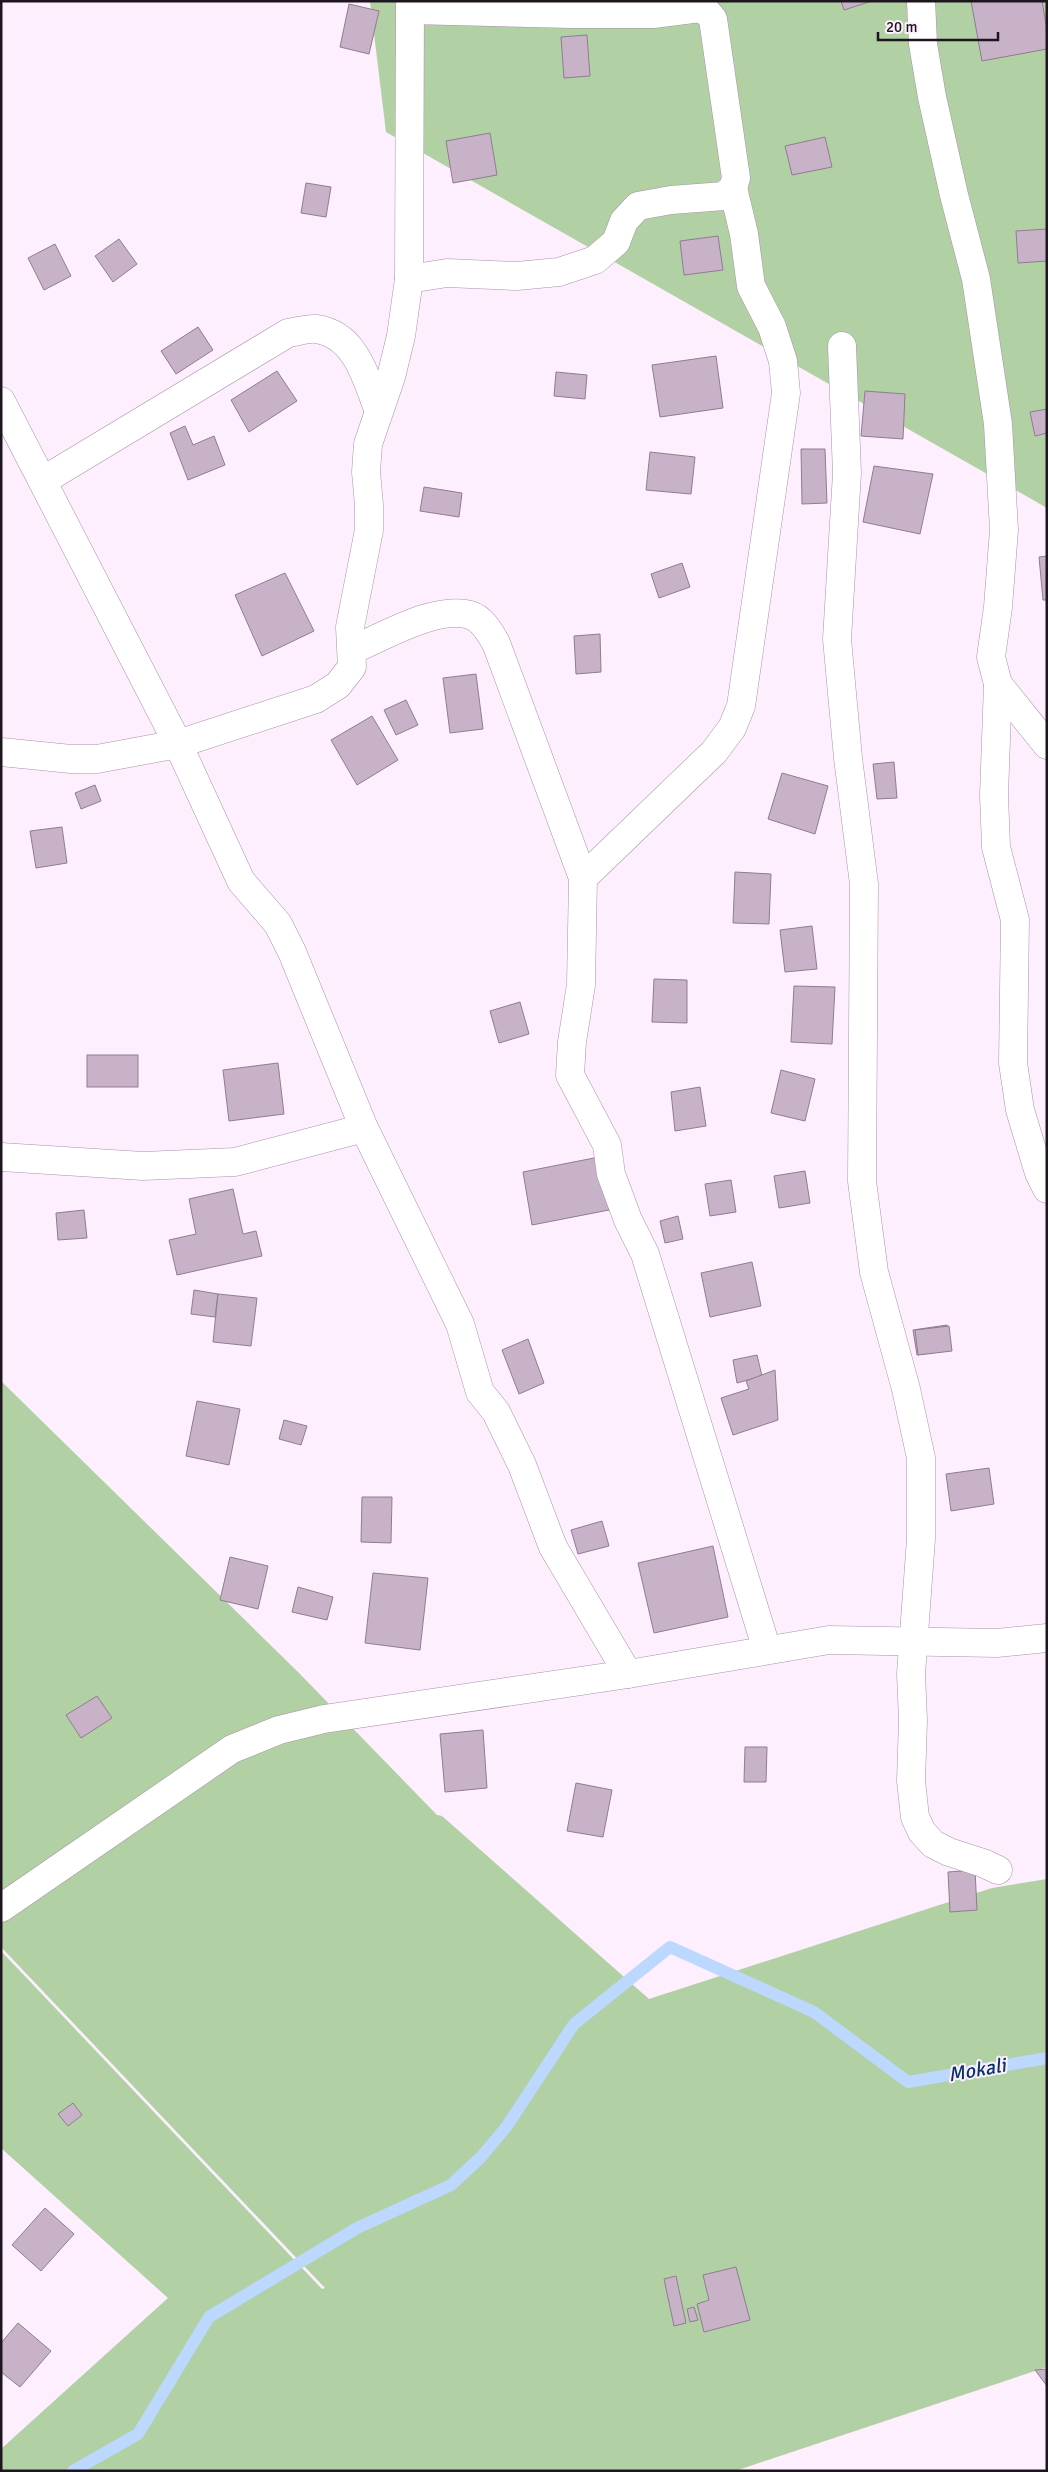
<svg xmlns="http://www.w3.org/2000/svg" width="1048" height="2472" viewBox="0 0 1048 2472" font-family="Signika,sans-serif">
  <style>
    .green { fill: #b1d0a4 }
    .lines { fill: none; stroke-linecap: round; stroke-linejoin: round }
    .stream { stroke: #bcd8fe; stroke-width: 12 }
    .building { fill: #c8b2c8; stroke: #907c90 }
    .minor-casing { stroke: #a893a8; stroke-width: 29 }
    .minor { stroke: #fff; stroke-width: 28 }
    .labels { text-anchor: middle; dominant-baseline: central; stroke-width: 4; stroke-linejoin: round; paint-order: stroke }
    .water-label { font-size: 20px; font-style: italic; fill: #06346a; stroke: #fdeffd }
  </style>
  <rect width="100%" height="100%" fill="#fdeffd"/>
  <g class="green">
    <path d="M370 1H1047V508L386 132Z"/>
    <path d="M1 1381 299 1673 437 1815 442 1816 649 1999 992 1888 1047 1879V2367L735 2471H1V2449L168 2298 1 2148V1951L322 2289 325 2288 1 1947Z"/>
  </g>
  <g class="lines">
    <path class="stream" d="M73 2471 138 2434 209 2317 357 2228 451 2185 481 2157 507 2126 574 2024 670 1947 814 2012 908 2082 1047 2058"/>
  </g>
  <g class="building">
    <path d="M841 1H872L844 10Z"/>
    <path d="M971 1H1042L1047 30V49L982 61Z"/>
    <path d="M349 4 379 11 369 54 340 47Z"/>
    <path d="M587 35 590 76 564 78 561 37Z"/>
    <path d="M490 133 497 175 453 183 446 141Z"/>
    <path d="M825 137 832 167 792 175 785 146Z"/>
    <path d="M306 183 331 187 326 217 301 213Z"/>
    <path d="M1047 229V261L1018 263 1016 231Z"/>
    <path d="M718 236 723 270 684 275 680 241Z"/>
    <path d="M119 239 137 264 113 282 95 256Z"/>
    <path d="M55 244 71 276 44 290 28 258Z"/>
    <path d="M198 327 213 350 176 374 161 351Z"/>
    <path d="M716 356 723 408 660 417 652 365Z"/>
    <path d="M277 371 297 401 249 432 231 400Z"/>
    <path d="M556 372 587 375 585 399 554 396Z"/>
    <path d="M865 391 905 394 903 439 861 436Z"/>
    <path d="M1047 409V433L1035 436 1030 412Z"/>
    <path d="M185 426 193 445 214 436 225 465 188 480 170 433Z"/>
    <path d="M801 449H825L827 503 802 504Z"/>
    <path d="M650 452 695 457 691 494 646 490Z"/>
    <path d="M874 466 933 474 920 534 863 522Z"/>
    <path d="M424 487 462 493 459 517 420 511Z"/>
    <path d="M1047 556V600H1043L1039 557Z"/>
    <path d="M682 563 690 587 659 598 651 574Z"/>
    <path d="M285 573 314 631 262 656 235 595Z"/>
    <path d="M600 634 601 672 576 674 574 636Z"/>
    <path d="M476 674 483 729 450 733 443 678Z"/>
    <path d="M406 700 418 725 396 735 384 710Z"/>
    <path d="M372 716 398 760 357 785 331 740Z"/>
    <path d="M894 762 897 798 877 799 873 764Z"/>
    <path d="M782 773 828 786 815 834 768 819Z"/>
    <path d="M95 785 101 801 81 809 75 793Z"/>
    <path d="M62 827 67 863 36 868 30 831Z"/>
    <path d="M735 872 771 874 769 924 733 923Z"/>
    <path d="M812 926 817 969 785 972 780 930Z"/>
    <path d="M654 979 687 980V1023L652 1022Z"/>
    <path d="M794 986 835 987 832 1044 791 1042Z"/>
    <path d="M520 1002 529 1034 499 1043 490 1011Z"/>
    <rect x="87" y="1055" width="51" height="32"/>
    <path d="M278 1063 284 1114 229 1121 223 1070Z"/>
    <path d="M781 1070 815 1079 805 1121 771 1113Z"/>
    <path d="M700 1087 706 1126 675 1131 671 1092Z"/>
    <path d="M599 1157 609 1210 532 1225 523 1172Z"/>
    <path d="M805 1171 810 1203 779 1208 774 1176Z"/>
    <path d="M731 1180 736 1212 710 1216 705 1184Z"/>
    <path d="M233 1189 243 1234 256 1231 262 1256 177 1275 169 1240 196 1234 189 1199Z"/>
    <path d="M84 1210 87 1238 58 1240 56 1213Z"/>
    <path d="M678 1216 683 1239 665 1243 660 1221Z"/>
    <path d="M752 1262 761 1306 710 1317 701 1273Z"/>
    <path d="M194 1290 218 1294 215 1317 191 1314Z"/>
    <path d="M218 1294 257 1298 251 1346 213 1342Z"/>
    <path d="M947 1325 951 1350 917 1355 913 1330Z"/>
    <path d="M949 1326 952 1351 918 1355 915 1330Z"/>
    <path d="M528 1339 544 1383 519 1394 502 1350Z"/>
    <path d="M757 1355 762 1376 737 1383 733 1360Z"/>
    <path d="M775 1370 778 1420 733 1435 721 1398 749 1389 746 1381Z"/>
    <path d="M197 1401 240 1409 229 1465 186 1456Z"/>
    <path d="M284 1420 307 1426 301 1445 279 1439Z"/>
    <path d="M989 1468 994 1504 951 1511 946 1474Z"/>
    <path d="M362 1497H392L391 1543 361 1542Z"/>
    <path d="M602 1521 609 1546 578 1554 571 1530Z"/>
    <path d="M713 1546 728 1617 654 1633 638 1563Z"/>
    <path d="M230 1557 268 1566 258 1609 220 1600Z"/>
    <path d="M373 1573 428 1578 420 1650 365 1643Z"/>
    <path d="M298 1587 333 1597 327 1620 292 1612Z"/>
    <path d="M97 1696 112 1718 81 1738 66 1715Z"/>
    <path d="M483 1730 487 1788 445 1792 440 1734Z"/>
    <path d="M745 1747H767L766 1782H744Z"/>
    <path d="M576 1783 612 1790 603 1837 567 1831Z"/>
    <path d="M975 1870 977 1910 950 1912 948 1872Z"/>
    <path d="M73 2103 82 2115 68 2126 58 2114Z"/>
    <path d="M45 2208 74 2234 41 2271 12 2245Z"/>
    <path d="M736 2267 750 2320 704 2332 697 2304 709 2300 703 2275Z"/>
    <path d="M676 2276 686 2323 674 2326 664 2279Z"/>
    <path d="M694 2307 698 2320 690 2322 687 2309Z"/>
    <path d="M18 2323 51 2351 20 2387 1 2372V2343Z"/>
    <path d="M1047 2369V2386L1035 2370Z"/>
  </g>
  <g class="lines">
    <defs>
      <g id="minor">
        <path d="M921 1 923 44 932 97 954 195 976 279 998 424 1004 530 998 607 991 657 998 684 1047 745"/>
        <path d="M409 279 447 273 517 276 559 272 595 260 616 242 624 221 638 206 671 200 724 196 733 188 736 178 713 19 707 12 700 8 653 14H571L411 10"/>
        <path d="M842 346 847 473 837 639 848 758 864 884 862 1181 874 1272 906 1389 921 1458V1539L911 1674 913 1720 911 1781 915 1817 922 1832 933 1844 949 1852 983 1863 998 1870"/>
        <path d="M1 401 178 744 241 881 278 924 292 952 364 1128 460 1324 480 1392 496 1412 522 1465 553 1547 628 1674"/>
        <path d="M44 480 288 333C296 332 308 328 316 329 355 334 366 377 378 409"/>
        <path d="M352 650C383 637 436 605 470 615 483 619 490 633 496 643L583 878 581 985 572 1042 570 1075 607 1145 611 1174 628 1220 645 1254 767 1650"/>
        <path d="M998 684 994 795 996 847 1015 920 1013 1063 1020 1110 1039 1173 1047 1189"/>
        <path d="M1 752 71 759H97L178 744 316 699 338 685 352 667 350 627 369 530V505L366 472 368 444 391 377 401 336 409 279 410 1"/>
        <path d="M583 878 714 752 732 728 741 706 786 393 783 361 772 327 751 286 744 234 733 188"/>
        <path d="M1 1157 143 1166 235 1162 364 1128"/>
        <path d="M1 1908 232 1749 279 1730 324 1719 628 1674 829 1640 997 1643 1047 1638"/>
      </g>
    </defs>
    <use href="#minor" class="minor-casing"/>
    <use href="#minor" class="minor"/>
  </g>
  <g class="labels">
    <g class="water-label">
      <text transform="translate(977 2070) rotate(-10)">Mokali</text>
    </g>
  </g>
  <rect width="1048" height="2472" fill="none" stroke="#1e161e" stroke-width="5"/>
  <path d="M878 32v8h120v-8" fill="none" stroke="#1e161e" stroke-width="2.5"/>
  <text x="886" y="32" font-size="15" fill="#1e161e" stroke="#fdeffd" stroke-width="4" paint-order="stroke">20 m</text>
</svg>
